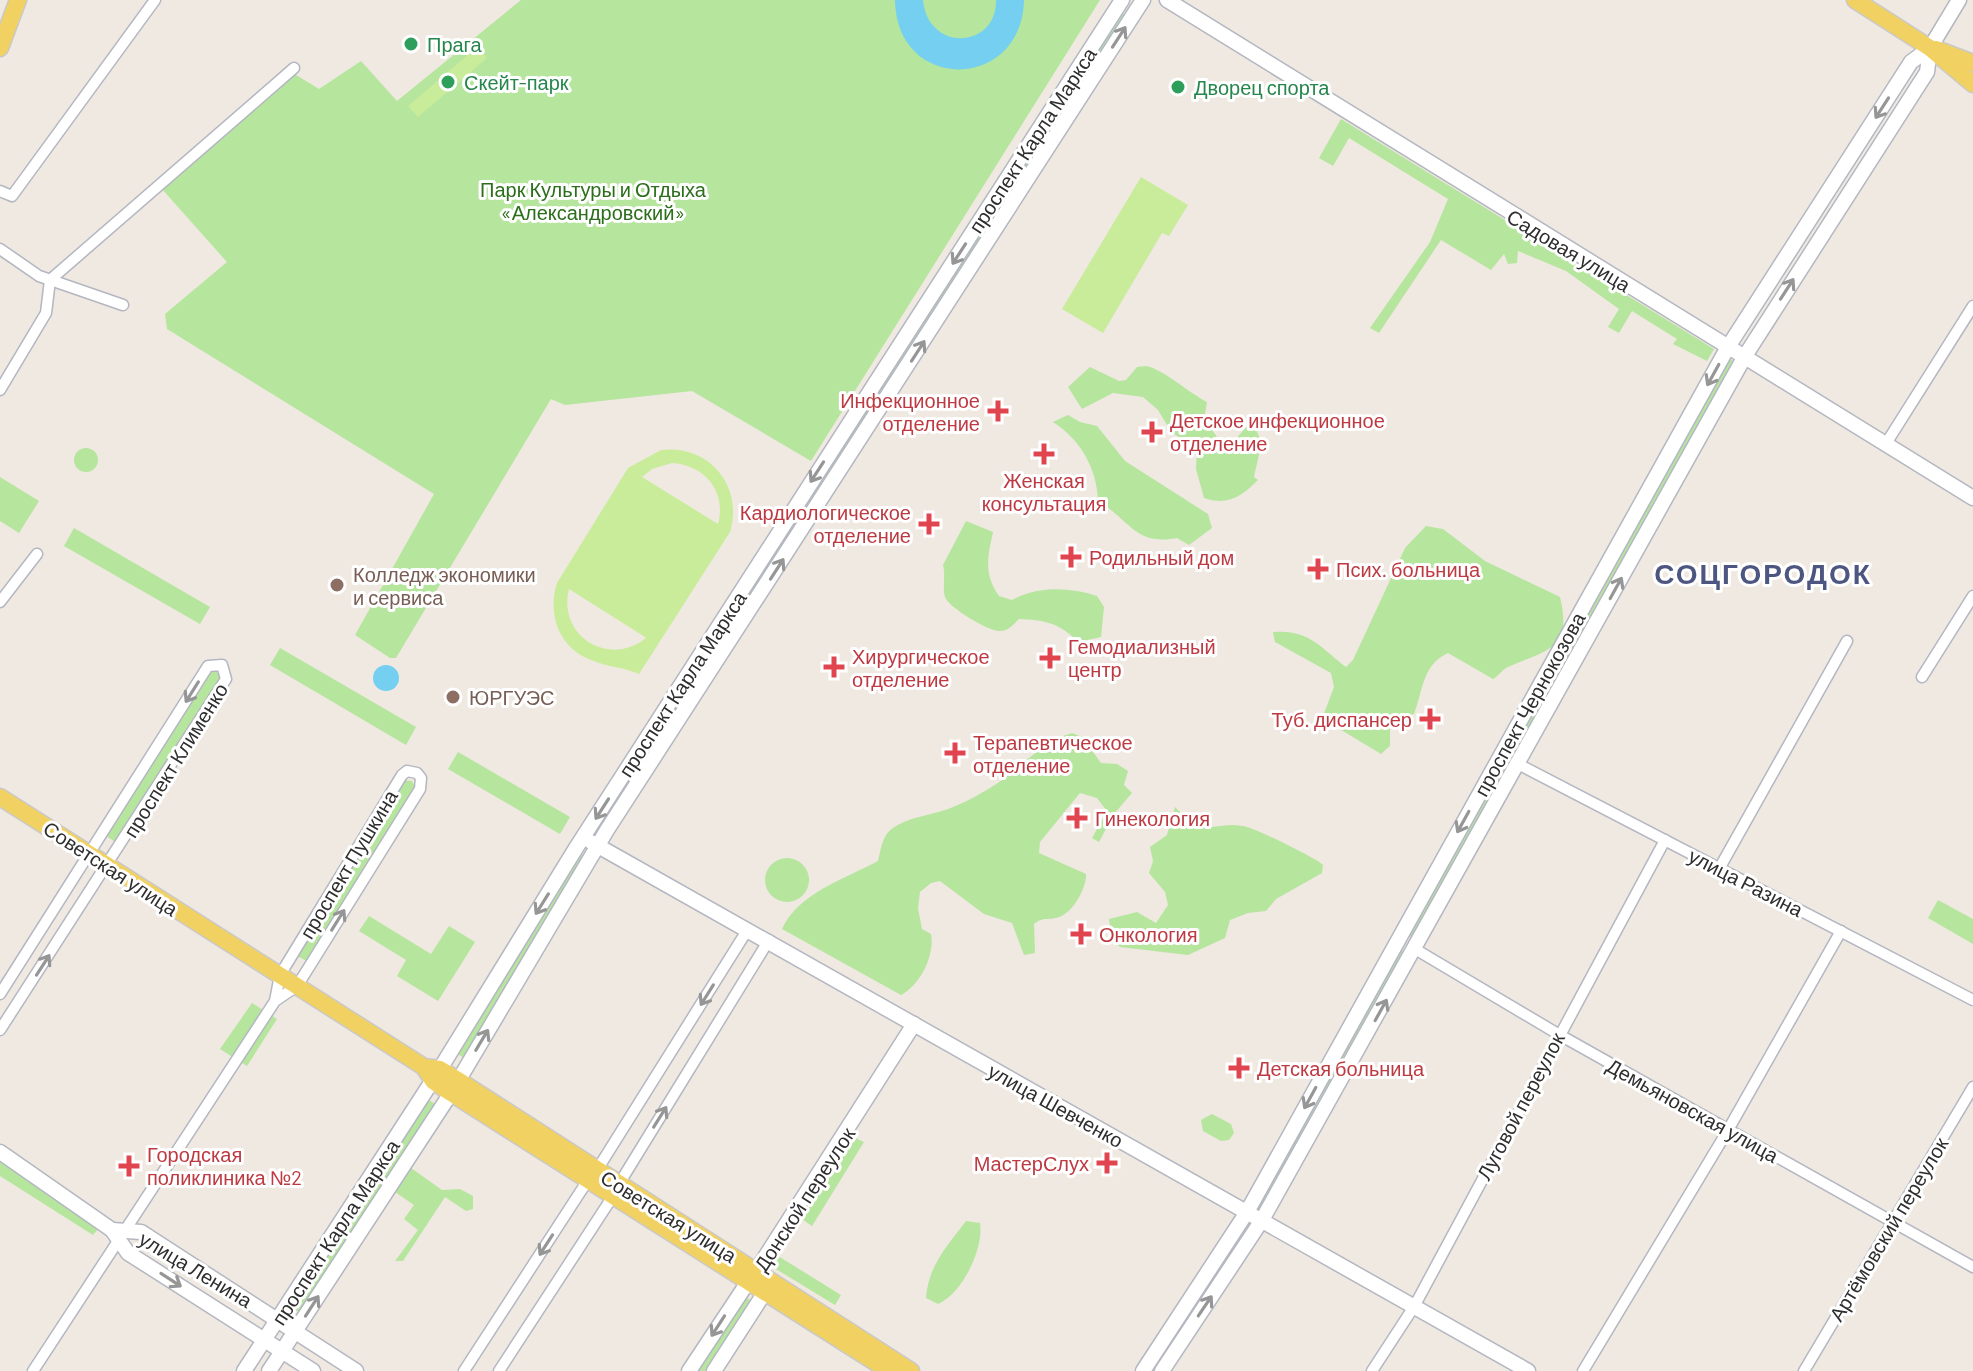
<svg xmlns="http://www.w3.org/2000/svg" width="1973" height="1371" viewBox="0 0 1973 1371" font-family="Barlow,sans-serif">
  <style>
    .green { fill: #b6e59e }
    .pitch { fill: #c9ec9a; fill-rule: evenodd }
    .water { fill: #75cff0 }
    .lines { fill: none; stroke-linecap: round; stroke-linejoin: round }
    .street-casing { stroke: #b4b7c1; stroke-width: 13 }
    .secondary-casing { stroke: #b4b7c1; stroke-width: 17 }
    .primary-casing { stroke: #c9c9c9; stroke-width: 19 }
    .street { stroke: #fff; stroke-width: 10 }
    .secondary { stroke: #fff; stroke-width: 14 }
    .primary { stroke: #f2d163; stroke-width: 16 }
    .oneway { stroke: #969696 }
    .leisure-dot { fill: #2e9e5b; stroke: #fff; stroke-width: 3 }
    .health-dot { fill: #e0444e; stroke: #fff; stroke-width: 3 }
    .education-dot { fill: #8d6e63; stroke: #fff; stroke-width: 3 }
    .labels { text-anchor: middle; dominant-baseline: central; stroke-width: 6; stroke-linejoin: round; paint-order: stroke }
    .leisure-label { font-size: 20px; fill: #27864d; stroke: #fff; text-anchor: start }
    .street-label { font-size: 20px; fill: #2e2e2e; stroke: #fff }
    .park-label { font-size: 20px; fill: #2c6e1b; stroke: #fff }
    .health-label { font-size: 20px; fill: #be3a42; stroke: #fff; text-anchor: start }
    .education-label { font-size: 20px; fill: #785e54; stroke: #fff; text-anchor: start }
    .district-label { font-size: 28px; font-weight: bold; letter-spacing: 2px; fill: #4d5680; stroke: #fff }
  </style>
  <rect width="100%" height="100%" fill="#efe9e1"/>
  <g class="green">
    <path d="M521 0H1100L811 461 692 391 565 405 551 399 396 658H390L355 635 434 494 167 329 165 314 227 262 161 188 293 73 319 89 361 61 397 101Z"/>
    <path d="M1122 13 1127 16 605 825 600 822Z"/>
    <path d="M1341 119 1714 349 1707 361 1673 344 1677 339 1632 311 1619 333 1608 327 1619 309 1566 271 1518 251 1517 263 1508 264 1504 254 1491 270 1441 240 1379 333 1370 328 1430 242 1448 199 1349 138 1333 166 1319 158Z"/>
    <path d="M1729 358 1733 361 1513 755 1508 754Z"/>
    <path d="M1146 366C1163 369 1189 393 1207 402L1204 419 1220 441 1233 442 1250 423C1267 437 1258 457 1254 477L1258 480C1241 497 1227 506 1204 498L1196 469 1197 447 1172 433 1158 410 1143 397 1113 393 1082 409 1068 387 1090 367 1119 381 1126 380 1137 367Z"/>
    <path d="M1068 415 1080 422 1097 426 1125 461 1208 514 1212 528 1189 545 1177 538C1135 546 1130 520 1098 501 1097 469 1081 440 1053 422Z"/>
    <circle cx="86" cy="460" r="12"/>
    <path d="M0 477 39 501 19 533 0 521Z"/>
    <path d="M966 521 993 532C988 556 983 573 999 596L1012 600C1038 586 1069 587 1097 596L1104 607 1101 637 1078 642C1060 623 1045 620 1019 619 1013 625 1008 632 998 631 987 630 948 607 945 597 942 587 946 576 943 565Z"/>
    <path d="M1426 526 1443 529 1485 561 1560 597C1573 650 1546 650 1508 667 1503 669 1498 676 1493 679L1448 653C1422 665 1423 691 1414 714L1390 724V746L1381 754 1338 728 1320 724 1334 687 1331 673 1275 642 1273 632C1309 629 1320 647 1346 667L1353 660 1405 548Z"/>
    <path d="M74 528 210 607 200 624 64 546Z"/>
    <path d="M280 648 416 727 406 745 270 665Z"/>
    <path d="M212 669 222 675 117 843 106 836Z"/>
    <path d="M1072 733 1082 737 1101 763 1117 764 1128 771 1124 785 1132 793 1114 814 1099 842 1092 838 1107 811 1097 798 1080 793 1040 842 1039 853 1086 874C1087 887 1073 913 1059 917 1048 921 1044 916 1034 924L1035 953 1024 955 1012 923 984 914 940 881 931 883 920 892 918 908 922 929 931 934C935 956 920 985 901 995L782 929C798 893 845 879 878 861 881 850 882 835 893 828 909 817 927 816 945 810 960 805 977 796 990 788 1019 771 1038 743 1072 733Z"/>
    <path d="M458 752 570 817 560 834 448 769Z"/>
    <path d="M1502 763 1512 769 1414 939 1405 933Z"/>
    <path d="M403 780 412 781 415 787 310 963 294 954Z"/>
    <path d="M1175 807C1210 843 1218 817 1250 828 1260 831 1318 859 1323 865L1322 873 1276 899 1266 911 1248 913 1230 920 1225 938 1188 955 1120 947 1112 940 1109 919 1137 912 1156 923 1168 905 1165 892 1149 873 1153 861 1150 847 1167 835Z"/>
    <path d="M578 853 586 858 464 1058 456 1053Z"/>
    <circle cx="787" cy="880" r="22"/>
    <path d="M1938 900 1973 919V944L1928 918Z"/>
    <path d="M369 916 431 954 449 926 475 942 438 1001 397 976 406 960 359 931Z"/>
    <path d="M1400 949 1407 952 1263 1212 1255 1207Z"/>
    <path d="M252 1003 277 1019 247 1066 220 1049Z"/>
    <path d="M427 1099 437 1105 301 1313 291 1307Z"/>
    <path d="M1212 1114 1231 1124 1234 1133 1229 1140 1221 1141 1203 1131 1201 1120Z"/>
    <path d="M853 1137 864 1142 812 1226 802 1219Z"/>
    <path d="M0 1161 100 1227 93 1235 0 1176Z"/>
    <path d="M411 1168 442 1190 460 1189 473 1196V1209L466 1211 445 1197 403 1261H395L418 1230 404 1219 414 1205 395 1192Z"/>
    <path d="M966 1221 980 1223C984 1248 963 1293 938 1304L926 1298C928 1266 948 1245 966 1221Z"/>
    <path d="M778 1256 841 1295 835 1305 771 1266Z"/>
    <path d="M745 1296 751 1301 750 1305 707 1371H694Z"/>
  </g>
  <g class="pitch">
    <path d="M477 47 487 58 418 117 408 106Z"/>
    <path d="M1141 177 1188 205 1169 236 1162 233 1103 333 1062 309Z"/>
    <path d="M661 450C709 444 744 486 730 532L639 674C623 667 607 667 591 660 559 648 547 614 557 583L628 468ZM672 463C705 465 727 492 718 524L642 477 652 469ZM569 589 645 637 646 638C609 668 557 636 569 589Z"/>
  </g>
  <g class="water">
    <path d="M895 0H923C928 53 997 49 996 0H1024C1022 92 896 93 895 0Z"/>
    <circle cx="386" cy="678" r="13"/>
  </g>
  <g class="lines">
    <defs>
      <g id="street">
        <path d="M0 191 12 196 155 0"/>
        <path d="M0 249 39 276 123 305"/>
        <path d="M0 390 46 313 50 280 294 68"/>
        <path d="M1887 442 1973 306"/>
        <path d="M0 602 37 554"/>
        <path d="M1922 677 1973 596"/>
        <path d="M1518 764 1973 1000"/>
        <path d="M1719 869 1847 641"/>
        <path d="M1415 949 1558 1034 1973 1267"/>
        <path d="M0 994 208 666 222 665 226 679 0 1030"/>
        <path d="M597 1170 748 929"/>
        <path d="M619 1184 769 940"/>
        <path d="M33 1371 275 1001 297 986 309 967 420 789 421 778 417 773 407 771 402 775 280 975 275 1001"/>
        <path d="M464 1371 588 1180"/>
        <path d="M499 1371 613 1196"/>
        <path d="M1372 1371 1415 1305 1665 840"/>
        <path d="M1583 1371 1728 1130 1841 931"/>
        <path d="M1804 1371 1973 1087"/>
      </g>
      <g id="secondary">
        <path d="M1167 0 1973 498"/>
        <path d="M591 842 1528 1371"/>
        <path d="M0 1152 112 1230 128 1253 313 1371"/>
        <path d="M112 1230 141 1232 356 1371"/>
        <path d="M244 1371 440 1069 576 848 1122 0"/>
        <path d="M269 1371 451 1093 607 830 1143 0"/>
        <path d="M689 1371 748 1282"/>
        <path d="M714 1371 765 1292 758 1271 762 1262 914 1024"/>
        <path d="M1143 1371 1247 1212 1728 347 1911 62 1930 48 1959 0"/>
        <path d="M1162 1371 1262 1220 1745 356 1927 72 1930 48"/>
      </g>
      <g id="primary">
        <path d="M1855 0 1930 48 1973 84"/>
        <path d="M0 48 18 0"/>
        <path d="M1936 49 1973 63"/>
        <path d="M0 797 424 1067 440 1069 458 1080 911 1371"/>
        <path d="M424 1067 433 1081 451 1093 889 1371"/>
      </g>
    </defs>
    <use href="#street" class="street-casing"/>
    <use href="#secondary" class="secondary-casing"/>
    <use href="#primary" class="primary-casing"/>
    <use href="#street" class="street"/>
    <use href="#secondary" class="secondary"/>
    <use href="#primary" class="primary"/>
  </g>
  <defs><path id="oneway-shaft" d="M-6 0H5M1.5-3L5.5 0L1.5 3" fill="none" stroke-width="1.6" stroke-linecap="round" stroke-linejoin="round" transform="scale(2)"/></defs>
  <g class="oneway">
    <use href="#oneway-shaft" transform="translate(1119 37) rotate(-57)"/>
    <use href="#oneway-shaft" transform="translate(1882 108) rotate(123)"/>
    <use href="#oneway-shaft" transform="translate(959 254) rotate(123)"/>
    <use href="#oneway-shaft" transform="translate(1787 289) rotate(-57)"/>
    <use href="#oneway-shaft" transform="translate(918 351) rotate(-57)"/>
    <use href="#oneway-shaft" transform="translate(1713 375) rotate(119)"/>
    <use href="#oneway-shaft" transform="translate(817 472) rotate(123)"/>
    <use href="#oneway-shaft" transform="translate(777 569) rotate(-57)"/>
    <use href="#oneway-shaft" transform="translate(1616 588) rotate(-61)"/>
    <use href="#oneway-shaft" transform="translate(192 692) rotate(122)"/>
    <use href="#oneway-shaft" transform="translate(602 809) rotate(123)"/>
    <use href="#oneway-shaft" transform="translate(1463 822) rotate(119)"/>
    <use href="#oneway-shaft" transform="translate(542 904) rotate(122)"/>
    <use href="#oneway-shaft" transform="translate(338 920) rotate(-58)"/>
    <use href="#oneway-shaft" transform="translate(43 965) rotate(-57)"/>
    <use href="#oneway-shaft" transform="translate(707 995) rotate(122)"/>
    <use href="#oneway-shaft" transform="translate(1381 1010) rotate(-61)"/>
    <use href="#oneway-shaft" transform="translate(482 1040) rotate(-59)"/>
    <use href="#oneway-shaft" transform="translate(1310 1098) rotate(119)"/>
    <use href="#oneway-shaft" transform="translate(660 1117) rotate(-58)"/>
    <use href="#oneway-shaft" transform="translate(546 1245) rotate(123)"/>
    <use href="#oneway-shaft" transform="translate(171 1280) rotate(33)"/>
    <use href="#oneway-shaft" transform="translate(312 1306) rotate(-57)"/>
    <use href="#oneway-shaft" transform="translate(1205 1306) rotate(-56)"/>
    <use href="#oneway-shaft" transform="translate(718 1326) rotate(123)"/>
  </g>
  <g class="leisure-dot">
    <circle cx="411" cy="44" r="8"/>
    <circle cx="448" cy="82" r="8"/>
    <circle cx="1178" cy="87" r="8"/>
  </g>
  <g class="health-dot">
    <path d="M994 399h8v8h8v8h-8v8h-8v-8h-8v-8h8z"/>
    <path d="M1148 420h8v8h8v8h-8v8h-8v-8h-8v-8h8z"/>
    <path d="M1040 442h8v8h8v8h-8v8h-8v-8h-8v-8h8z"/>
    <path d="M925 512h8v8h8v8h-8v8h-8v-8h-8v-8h8z"/>
    <path d="M1067 545h8v8h8v8h-8v8h-8v-8h-8v-8h8z"/>
    <path d="M1314 557h8v8h8v8h-8v8h-8v-8h-8v-8h8z"/>
    <path d="M1046 646h8v8h8v8h-8v8h-8v-8h-8v-8h8z"/>
    <path d="M830 655h8v8h8v8h-8v8h-8v-8h-8v-8h8z"/>
    <path d="M1426 707h8v8h8v8h-8v8h-8v-8h-8v-8h8z"/>
    <path d="M951 741h8v8h8v8h-8v8h-8v-8h-8v-8h8z"/>
    <path d="M1073 806h8v8h8v8h-8v8h-8v-8h-8v-8h8z"/>
    <path d="M1077 922h8v8h8v8h-8v8h-8v-8h-8v-8h8z"/>
    <path d="M1235 1056h8v8h8v8h-8v8h-8v-8h-8v-8h8z"/>
    <path d="M1103 1151h8v8h8v8h-8v8h-8v-8h-8v-8h8z"/>
    <path d="M125 1154h8v8h8v8h-8v8h-8v-8h-8v-8h8z"/>
  </g>
  <g class="education-dot">
    <circle cx="337" cy="585" r="8"/>
    <circle cx="453" cy="697" r="8"/>
  </g>
  <g class="labels">
    <g class="leisure-label">
      <text x="427" y="44">Прага</text>
      <text x="464" y="82">Скейт-парк</text>
      <text x="1194" y="87">Дворец спорта</text>
    </g>
    <g class="street-label">
      <text transform="translate(1032 140) rotate(-57)">проспект Карла Маркса</text>
      <text transform="translate(1569 250) rotate(31)">Садовая улица</text>
      <text transform="translate(682 684) rotate(-57)">проспект Карла Маркса</text>
      <text transform="translate(1529 704) rotate(-61)">проспект Чернокозова</text>
      <text transform="translate(175 760) rotate(-58)">проспект Клименко</text>
      <text transform="translate(348 864) rotate(-59)">проспект Пушкина</text>
      <text transform="translate(111 868) rotate(33)">Советская улица</text>
      <text transform="translate(1746 882) rotate(27)">улица Разина</text>
      <text transform="translate(1056 1105) rotate(29)">улица Шевченко</text>
      <text transform="translate(1520 1106) rotate(-62)">Луговой переулок</text>
      <text transform="translate(1693 1110) rotate(29)">Демьяновская улица</text>
      <text transform="translate(804 1199) rotate(-57)">Донской переулок</text>
      <text transform="translate(669 1216) rotate(32)">Советская улица</text>
      <text transform="translate(1888 1229) rotate(-59)">Артёмовский переулок</text>
      <text transform="translate(335 1232) rotate(-57)">проспект Карла Маркса</text>
      <text transform="translate(196 1269) rotate(31)">улица Ленина</text>
    </g>
    <g class="park-label">
      <text x="593" y="189">Парк Культуры и Отдыха<tspan x="593" dy="23">«Александровский»</tspan></text>
    </g>
    <g class="health-label">
      <text x="980" y="400" text-anchor="end">Инфекционное<tspan x="980" dy="23">отделение</tspan></text>
      <text x="1170" y="420">Детское инфекционное<tspan x="1170" dy="23">отделение</tspan></text>
      <text x="1044" y="480" text-anchor="middle">Женская<tspan x="1044" dy="23">консультация</tspan></text>
      <text x="911" y="512" text-anchor="end">Кардиологическое<tspan x="911" dy="23">отделение</tspan></text>
      <text x="1089" y="557">Родильный дом</text>
      <text x="1336" y="569">Псих. больница</text>
      <text x="1068" y="646">Гемодиализный<tspan x="1068" dy="23">центр</tspan></text>
      <text x="852" y="656">Хирургическое<tspan x="852" dy="23">отделение</tspan></text>
      <text x="1412" y="719" text-anchor="end">Туб. диспансер</text>
      <text x="973" y="742">Терапевтическое<tspan x="973" dy="23">отделение</tspan></text>
      <text x="1095" y="818">Гинекология</text>
      <text x="1099" y="934">Онкология</text>
      <text x="1257" y="1068">Детская больница</text>
      <text x="147" y="1154">Городская<tspan x="147" dy="23">поликлиника №2</tspan></text>
      <text x="1089" y="1163" text-anchor="end">МастерСлух</text>
    </g>
    <g class="education-label">
      <text x="353" y="574">Колледж экономики<tspan x="353" dy="23">и сервиса</tspan></text>
      <text x="469" y="697">ЮРГУЭС</text>
    </g>
    <g class="district-label">
      <text x="1763" y="573">СОЦГОРОДОК</text>
    </g>
  </g>
</svg>
